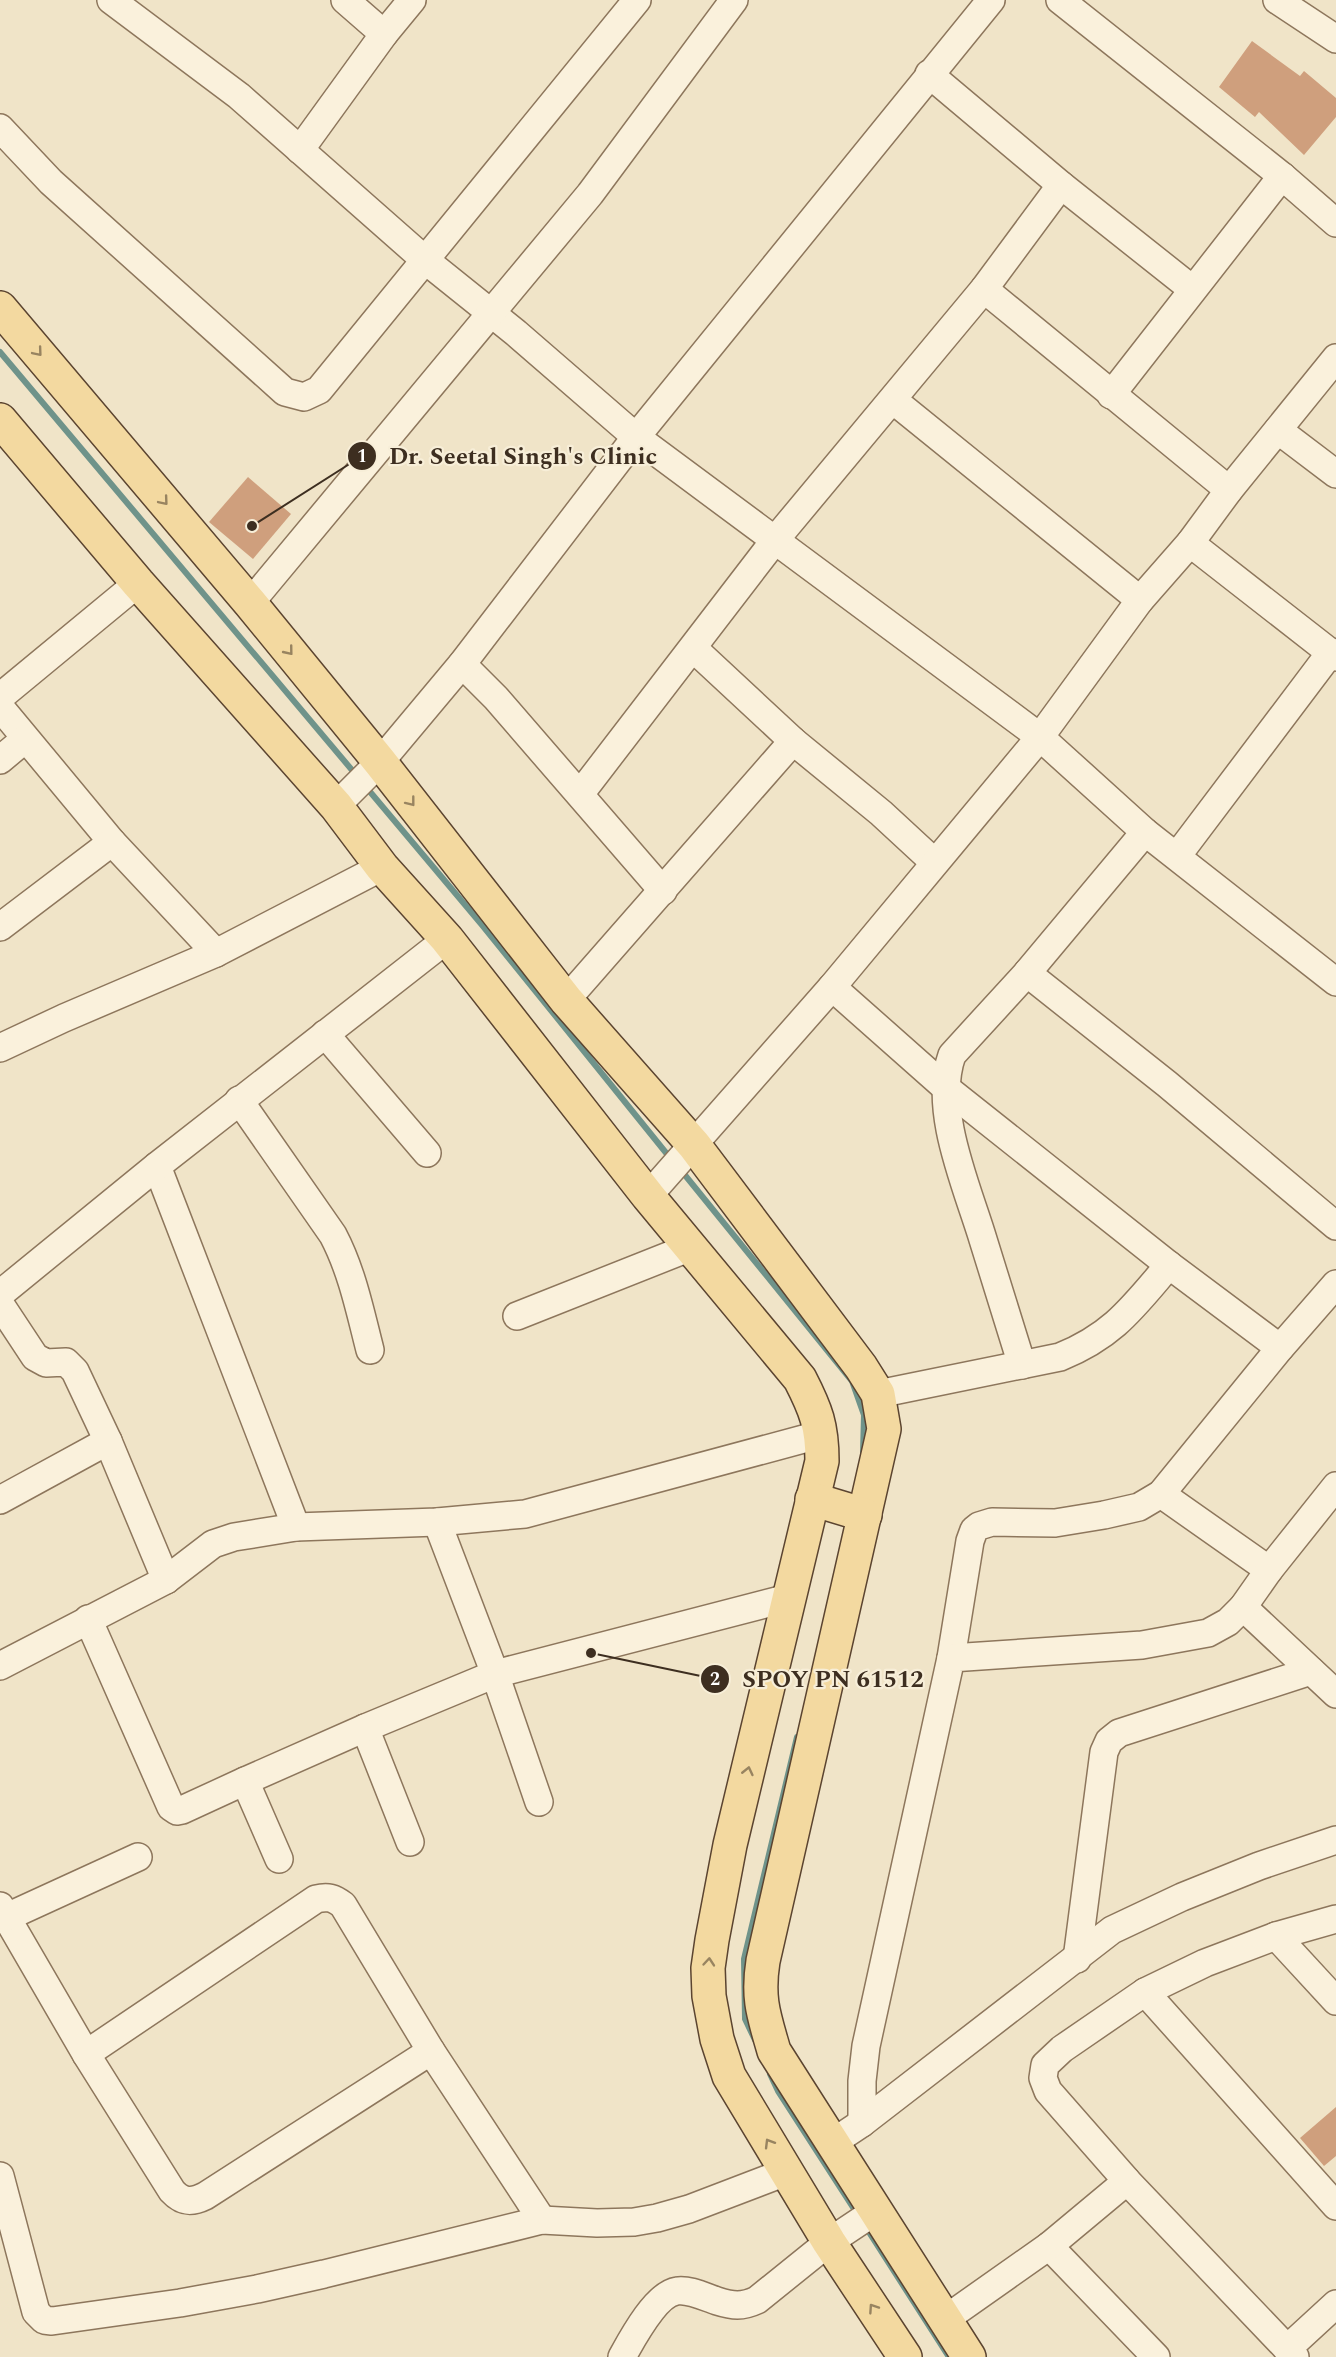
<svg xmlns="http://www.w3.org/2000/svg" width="1336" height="2357" viewBox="0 0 1336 2357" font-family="Spectral,serif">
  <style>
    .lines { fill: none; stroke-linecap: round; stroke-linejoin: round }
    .stream { stroke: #6f938a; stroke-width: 6 }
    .building { fill: #cf9f7d }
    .minor-casing { stroke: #8d765c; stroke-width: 30 }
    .major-casing { stroke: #5b4430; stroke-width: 36 }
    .minor { stroke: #faf1dc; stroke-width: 27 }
    .major { stroke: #f3d9a0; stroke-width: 33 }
    .oneway { stroke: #988460 }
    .leader { fill: none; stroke: #3d2e20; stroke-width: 2 }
    .callout-dot { fill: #3d2e20; stroke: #f7eed8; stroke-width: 2 }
    .mark-label { font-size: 18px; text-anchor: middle; font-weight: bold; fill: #fff }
    .callout-label { font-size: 24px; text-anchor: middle; font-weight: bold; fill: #3d2e20; stroke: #f7eed8; stroke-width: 4.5; stroke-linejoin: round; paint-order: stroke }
  </style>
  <rect width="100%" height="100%" fill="#f0e4c8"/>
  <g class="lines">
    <g class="stream">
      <path d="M0 352 357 776"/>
      <path d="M366 787 482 925 671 1159"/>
      <path d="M680 1169 852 1381 864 1415 863 1453"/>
      <path d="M755 2040 745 2019 744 1959 797 1737"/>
      <path d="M770 2074 778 2091 858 2215"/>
      <path d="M865 2226 949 2357"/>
    </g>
  </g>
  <g class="building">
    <path d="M1252 41 1300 76 1304 71 1336 98V117L1304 155 1259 112 1255 117 1219 87Z"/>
    <path d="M248 477 291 514 253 559 209 522Z"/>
    <path d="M1336 2107V2156L1324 2166 1300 2138Z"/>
  </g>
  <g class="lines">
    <defs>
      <g id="minor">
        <path d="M111 0 239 96 425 260 516 333 636 437 1040 737 1145 832 1336 982"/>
        <path d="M345 0 384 34"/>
        <path d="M1060 0 1282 176 1336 223"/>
        <path d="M1277 0 1336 39"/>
        <path d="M929 74 1061 185 1192 289"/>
        <path d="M0 128 51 182 285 392 304 397 319 390 637 0"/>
        <path d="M300 150 384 34 412 0"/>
        <path d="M984 289 1229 490"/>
        <path d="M1111 395 1282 176"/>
        <path d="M893 400 1140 600"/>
        <path d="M1278 430 1336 474"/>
        <path d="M1190 543 1336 657"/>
        <path d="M250 603 590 194 734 0"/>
        <path d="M693 648 793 741 881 813 934 862"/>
        <path d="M462 664 496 698 663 891"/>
        <path d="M0 697 138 583"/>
        <path d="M0 707 112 842 216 953"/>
        <path d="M0 760 25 739"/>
        <path d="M580 794 775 540 984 289 1061 185"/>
        <path d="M336 806 380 762 462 664 636 437 991 0"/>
        <path d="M1177 856 1331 652"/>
        <path d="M0 927 112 842"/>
        <path d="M1027 973 1167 1084 1336 1226"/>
        <path d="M832 987 946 1088 1169 1265 1280 1348"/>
        <path d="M566 1000 793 741"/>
        <path d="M325 1034 427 1153"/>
        <path d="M0 1048 64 1018 216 953 382 867"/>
        <path d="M239 1100 333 1235C352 1271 360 1311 370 1350"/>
        <path d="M157 1166 296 1527"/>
        <path d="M648 1196 832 987 1040 737 1140 600 1190 543 1229 490 1336 358"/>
        <path d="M0 1294 157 1166 447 939"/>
        <path d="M0 1304 35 1357 46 1363 66 1362 75 1371 108 1441 166 1580"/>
        <path d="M517 1316 691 1247"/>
        <path d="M1022 1365C1008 1321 995 1277 981 1233 965 1182 933 1108 952 1055L1027 973 1145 832"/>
        <path d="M878 1394 1060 1357C1114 1335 1133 1307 1169 1265"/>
        <path d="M1161 1494 1269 1570"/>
        <path d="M0 1500 108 1441"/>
        <path d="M437 1522 495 1674 539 1802"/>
        <path d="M1243 1607 1336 1694"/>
        <path d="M88 1619 171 1807 177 1811 182 1810 245 1781"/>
        <path d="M951 1658 970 1541 974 1530 979 1526 992 1522 1055 1523 1104 1515 1139 1507 1161 1494 1280 1348 1336 1284"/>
        <path d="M0 1666 166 1580 213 1544 234 1537 296 1527 437 1522 525 1514 822 1434"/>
        <path d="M365 1728 410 1842"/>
        <path d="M279 1859 245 1781 365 1728 495 1674 788 1598"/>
        <path d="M0 1906 86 2054 172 2191C182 2202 191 2203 205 2196L431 2051"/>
        <path d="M7 1917 138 1857"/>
        <path d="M1276 1936 1336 2001"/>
        <path d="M1077 1959 1104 1752 1109 1741 1119 1733 1311 1671"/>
        <path d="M1145 1992 1336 2206"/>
        <path d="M86 2054 316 1899C328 1896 334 1898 343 1905L431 2051 542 2220"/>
        <path d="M862 2123V2081L866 2046 951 1658 1142 1645 1208 1633 1228 1622 1243 1607 1269 1570 1336 1486"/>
        <path d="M832 2143 862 2123 1112 1930 1182 1897 1259 1866 1336 1840"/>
        <path d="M0 2176 36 2312 44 2320 52 2321 180 2303 257 2289 324 2274 542 2220 597 2223 634 2222 657 2218 689 2209 786 2172"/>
        <path d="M1049 2246 1156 2357"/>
        <path d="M944 2320 1049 2246 1127 2181"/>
        <path d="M1287 2349 1336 2304"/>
        <path d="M622 2357C632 2339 656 2294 677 2291 689 2289 705 2297 717 2301 733 2306 742 2307 757 2300L829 2242 877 2210"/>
        <path d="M1295 2357 1127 2181 1048 2091 1043 2078 1045 2065 1062 2049 1145 1992 1205 1963 1276 1936 1336 1919"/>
      </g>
      <g id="major">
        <path d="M0 308 250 603 380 762 566 1000 694 1145 861 1367 878 1394 884 1429 763 1961C757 1999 764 2016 774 2051L969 2357"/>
        <path d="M0 420 138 583 336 806 382 867 447 939 648 1196 800 1379C816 1410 822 1426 822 1461L730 1845 712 1940 708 1968 709 1996 717 2039 729 2076 829 2242 905 2357"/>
        <path d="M812 1499 865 1515"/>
      </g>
    </defs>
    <use href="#minor" class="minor-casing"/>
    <use href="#major" class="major-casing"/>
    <use href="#minor" class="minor"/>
    <use href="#major" class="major"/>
  </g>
  <defs><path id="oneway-chevron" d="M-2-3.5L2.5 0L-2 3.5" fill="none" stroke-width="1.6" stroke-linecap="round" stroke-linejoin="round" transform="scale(1.5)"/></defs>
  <g class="oneway">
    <use href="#oneway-chevron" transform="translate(38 352) rotate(50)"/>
    <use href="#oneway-chevron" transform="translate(164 501) rotate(50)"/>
    <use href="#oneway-chevron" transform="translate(289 651) rotate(51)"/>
    <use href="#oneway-chevron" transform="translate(411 802) rotate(52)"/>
    <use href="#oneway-chevron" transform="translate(748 1771) rotate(-77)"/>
    <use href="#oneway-chevron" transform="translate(709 1962) rotate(-85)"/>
    <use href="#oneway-chevron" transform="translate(769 2143) rotate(-121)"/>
    <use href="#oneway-chevron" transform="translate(873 2308) rotate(-124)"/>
  </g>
  <path class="leader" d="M252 526L362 456M591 1653L715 1679"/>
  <g class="callout-dot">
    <circle cx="252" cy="526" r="6"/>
    <circle cx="591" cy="1653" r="6"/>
    <circle cx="362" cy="456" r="15"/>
    <circle cx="715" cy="1679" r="15"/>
  </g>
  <g class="mark-label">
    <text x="362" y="462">1</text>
    <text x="715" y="1685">2</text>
  </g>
  <g class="callout-label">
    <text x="523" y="464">Dr. Seetal Singh's Clinic</text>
    <text x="833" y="1687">SPOY PN 61512</text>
  </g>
</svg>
